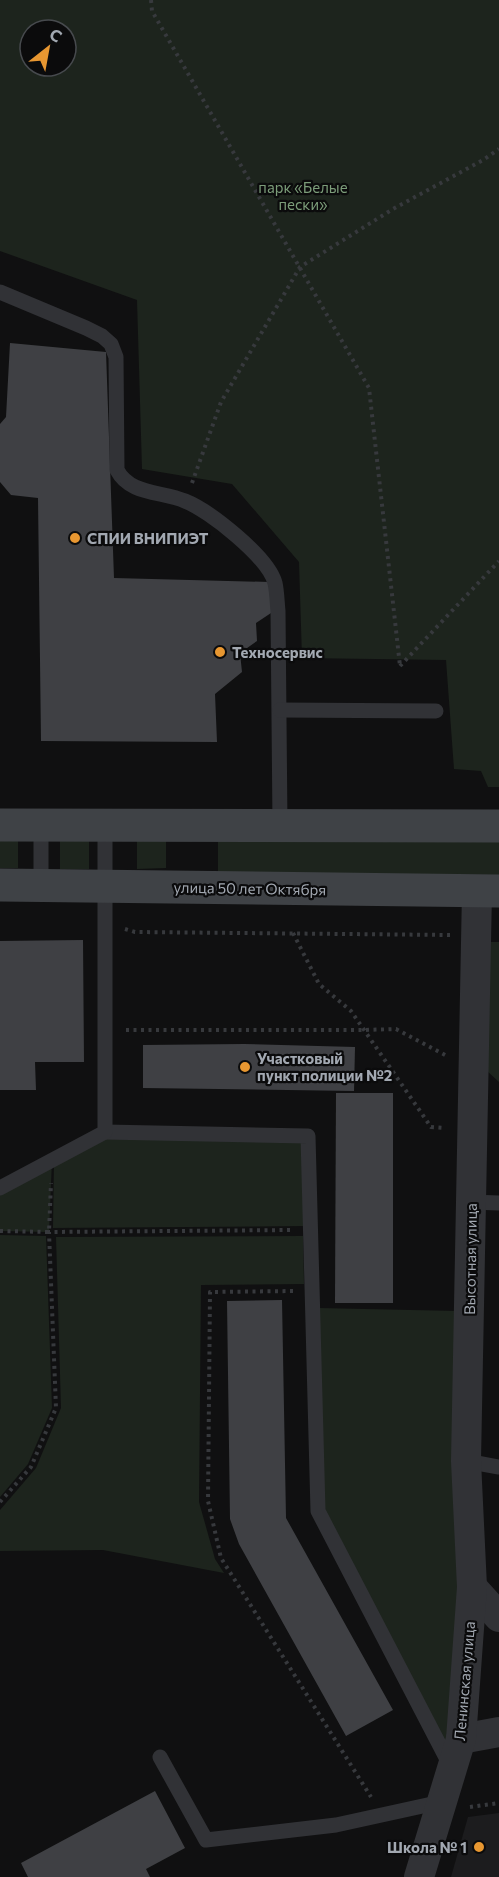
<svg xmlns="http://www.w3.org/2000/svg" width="499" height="1877" viewBox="0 0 499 1877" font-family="Commissioner,sans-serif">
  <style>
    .built { fill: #1c1c1e }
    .green { fill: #1d241d; fill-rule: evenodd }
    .building { fill: #3f4044 }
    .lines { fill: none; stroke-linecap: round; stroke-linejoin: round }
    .path { stroke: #37393d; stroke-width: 4; stroke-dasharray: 3 4.5; stroke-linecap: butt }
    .lane { stroke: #313236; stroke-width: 15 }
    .street { stroke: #313236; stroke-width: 30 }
    .secondary { stroke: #3f4246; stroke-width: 33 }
    .poi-dot { fill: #e89731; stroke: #0b0b0c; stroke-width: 2 }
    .labels { text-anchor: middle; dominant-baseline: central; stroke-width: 4.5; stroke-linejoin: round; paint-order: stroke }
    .park-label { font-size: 15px; fill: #7b9c79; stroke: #0b0b0c }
    .poi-label { font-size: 15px; font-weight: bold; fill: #a2a8b1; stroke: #0b0b0c; text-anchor: start }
    .street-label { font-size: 15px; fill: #a2a8b1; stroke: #0b0b0c }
  </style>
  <rect width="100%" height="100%" fill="#101011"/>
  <path class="built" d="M499 1813V1877H451L468 1817Z"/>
  <g class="green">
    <path d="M0 0H499V787H488L481 771 454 769 446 660 302 658 299 562 232 484 142 469 137 300 0 251ZM30 30H66V66H30Z"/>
    <rect x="0" y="839" width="18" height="29"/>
    <path d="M218 839 499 842V875L218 872Z"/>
    <path d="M89 840V869H60V841Z"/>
    <path d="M137 840H166V868L137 869Z"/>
    <path d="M484 942H499V1082L485 1069Z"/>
    <path d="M105 1135 303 1139 307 1226 53 1228 54 1161Z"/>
    <path d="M52 1160 49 1232 0 1231V1188Z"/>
    <path d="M0 1235 46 1236 52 1408 28 1464 0 1497Z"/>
    <path d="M303 1236 304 1284 201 1285 199 1502 215 1559 224 1573 103 1550 0 1551V1510L36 1468 61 1408 56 1237Z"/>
    <path d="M319 1308 457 1311 464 1583 449 1755 323 1510Z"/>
  </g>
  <g class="building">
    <path d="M10 343 106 352 114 578 269 582 274 611 256 623 257 641 240 653 242 672 215 694 217 742 41 741 38 498 11 495 0 482V424L6 417Z"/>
    <path d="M83 940 84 1062H35L36 1090H0V941Z"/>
    <path d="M244 1044 355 1047 354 1091 143 1088V1045Z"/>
    <path d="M336 1093H393V1303H335Z"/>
    <path d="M282 1300 286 1518 393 1710 346 1736 239 1544 230 1519 227 1301Z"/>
    <path d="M155 1791 185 1848 146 1869 150 1877H28L21 1863Z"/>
  </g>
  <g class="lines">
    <g class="path">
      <path d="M151 0 152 11 369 388 400 666"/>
      <path d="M192 483 221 402 300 267 393 209 483 160 499 149"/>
      <path d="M400 666 499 561"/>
      <path d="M125 929 135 932 450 935"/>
      <path d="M293 933 319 984 351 1011 431 1127 445 1128"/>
      <path d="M126 1030H364L396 1029 447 1056"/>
      <path d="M0 1231 49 1232 51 1183"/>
      <path d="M293 1291 210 1292 208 1501 221 1558 371 1797"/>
      <path d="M0 1502 31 1467 56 1408 49 1232 292 1230"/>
      <path d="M470 1807 499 1803"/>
    </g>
    <g class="lane">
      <path d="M0 292 86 328 102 336 111 344 116 357 117 470C130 495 161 491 185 501 210 511 268 557 275 583 277 592 277 602 278 611L280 825"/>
      <path d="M280 710 436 711"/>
      <path d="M41 885V825"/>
      <path d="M105 1132 308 1136 318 1511 451 1767"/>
      <path d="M0 1188 105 1132V825"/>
      <path d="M471 1202 499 1203"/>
      <path d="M466 1461 499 1467"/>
      <path d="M160 1757 206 1840 336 1825 441 1802"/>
    </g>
    <g class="street">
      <path d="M472 1587 499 1617"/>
      <path d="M461 1739 499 1732"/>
      <path d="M419 1877 461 1739 472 1587 466 1461 477 891"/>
    </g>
    <g class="secondary">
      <path d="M0 825 499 826"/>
      <path d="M0 885 499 891"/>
    </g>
  </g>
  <g class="poi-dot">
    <circle cx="75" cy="538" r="6"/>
    <circle cx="220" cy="652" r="6"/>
    <circle cx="245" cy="1067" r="6"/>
    <circle cx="479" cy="1847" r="6"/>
  </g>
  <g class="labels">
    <g class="park-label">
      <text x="303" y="187">парк «Белые<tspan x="303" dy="17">пески»</tspan></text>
    </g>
    <g class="poi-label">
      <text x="87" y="538">СПИИ ВНИПИЭТ</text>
      <text x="232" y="652">Техносервис</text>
      <text x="257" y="1058">Участковый<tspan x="257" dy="17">пункт полиции №2</tspan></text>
      <text x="467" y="1847" text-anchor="end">Школа № 1</text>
    </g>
    <g class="street-label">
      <text transform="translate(250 888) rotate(1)">улица 50 лет Октября</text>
      <text transform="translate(470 1259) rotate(-89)">Высотная улица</text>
      <text transform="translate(464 1681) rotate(-85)">Ленинская улица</text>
    </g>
  </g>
  <g transform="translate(48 48) rotate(31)"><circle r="28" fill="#0b0b0c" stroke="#474a4e" stroke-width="1.5"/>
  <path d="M0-4.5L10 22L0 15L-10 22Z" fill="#e89731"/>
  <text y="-9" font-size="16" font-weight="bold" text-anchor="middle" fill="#a2a8b1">С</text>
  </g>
</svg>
